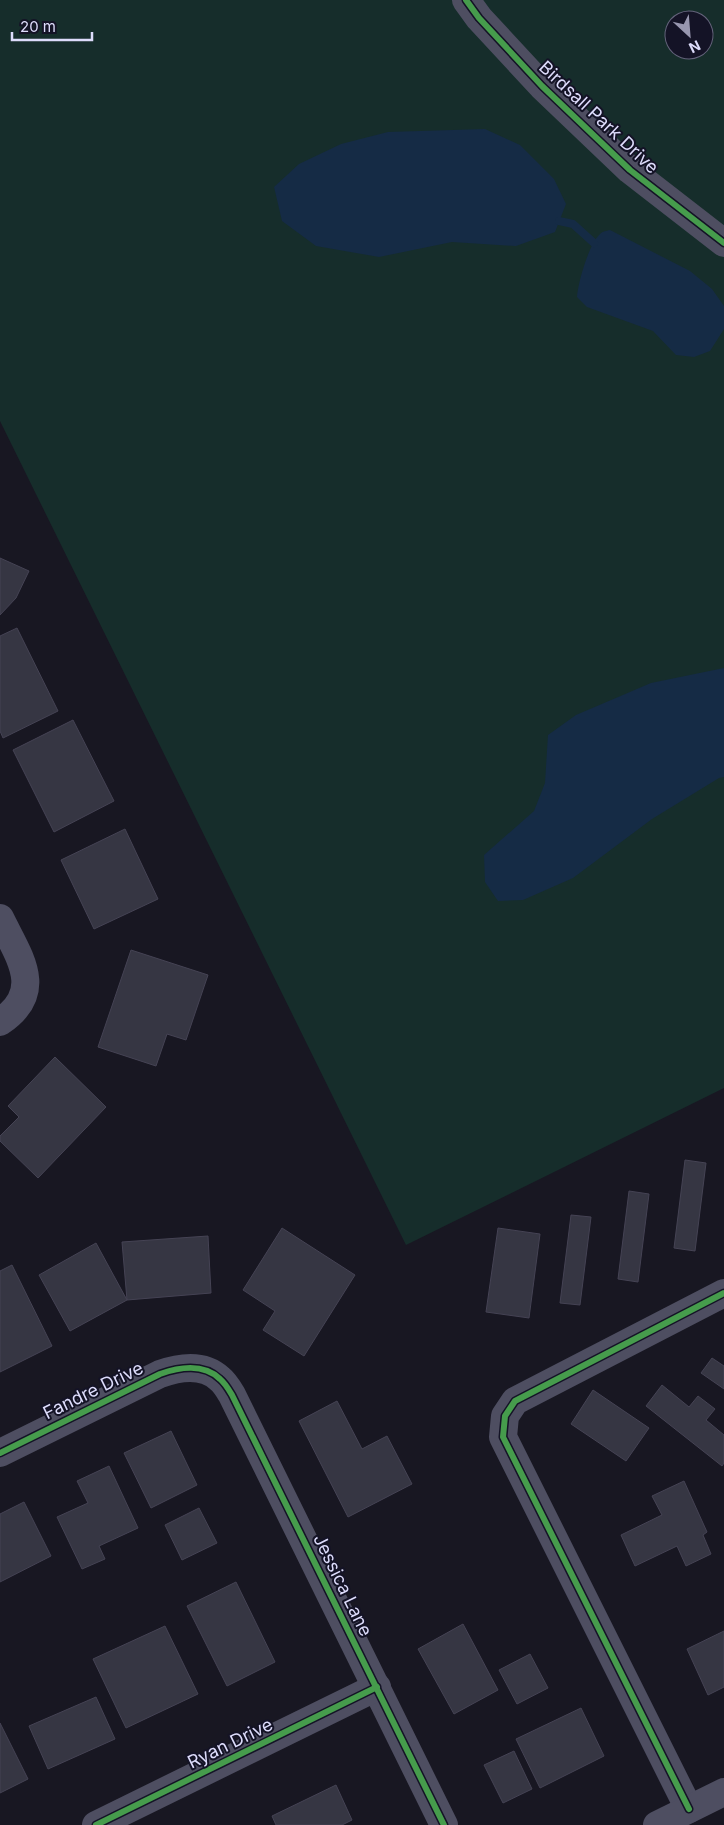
<svg xmlns="http://www.w3.org/2000/svg" width="724" height="1825" viewBox="0 0 724 1825" font-family="Inter,sans-serif">
  <style>
    .green { fill: #162d2b; fill-rule: evenodd }
    .water { fill: #152b45 }
    .lines { fill: none; stroke-linecap: round; stroke-linejoin: round }
    .stream { stroke: #152b45; stroke-width: 8 }
    .building { fill: #363643; stroke: #454354 }
    .street { stroke: #4e4e61; stroke-width: 28 }
    .cycleway-casing { stroke: #141326; stroke-width: 9 }
    .cycleway { stroke: #469c4c; stroke-width: 6 }
    .labels { text-anchor: middle; dominant-baseline: central; stroke-width: 4; stroke-linejoin: round; paint-order: stroke }
    .street-label { font-size: 18px; fill: #dddcfb; stroke: #141326 }
  </style>
  <rect width="100%" height="100%" fill="#181722"/>
  <path class="green" d="M0 0H724V1088L406 1245 0 421ZM674 20H704V50H674Z"/>
  <g class="water">
    <path d="M485 129 520 145 554 179 566 204 555 232 516 246 452 242 379 257 316 246 282 221 274 187 299 164 341 144 388 132Z"/>
    <path d="M610 230 690 271 712 289 724 306V329L710 351 694 357 676 355 653 331 587 307 577 297C578 282 589 244 600 234 603 231 606 231 610 230Z"/>
    <path d="M724 668V777L719 778 652 819 573 878 523 900 498 901 485 882 484 855 534 811 545 783 548 735 576 715 651 683Z"/>
  </g>
  <g class="lines">
    <path class="stream" d="M559 221 573 224 594 243"/>
  </g>
  <g class="building">
    <path d="M0 558 29 571 16 598 0 615Z"/>
    <path d="M17 628 58 711 3 738 0 731V636Z"/>
    <path d="M73 720 114 801 54 832 13 750Z"/>
    <path d="M125 829 158 899 94 929 61 860Z"/>
    <path d="M131 950 208 975 186 1040 167 1034 156 1066 98 1047Z"/>
    <path d="M55 1057 106 1107 38 1178 0 1141V1136L19 1117 8 1106Z"/>
    <path d="M685 1160 706 1163 695 1251 674 1248Z"/>
    <path d="M629 1191 649 1194 638 1282 618 1279Z"/>
    <path d="M571 1215 591 1217 580 1305 560 1303Z"/>
    <path d="M282 1228 355 1275 304 1356 263 1330 275 1311 243 1290Z"/>
    <path d="M498 1228 540 1234 529 1318 486 1312Z"/>
    <path d="M208 1236 211 1293 127 1300 122 1242Z"/>
    <path d="M96 1243 127 1300 70 1331 39 1275Z"/>
    <path d="M12 1265 52 1346 0 1372V1271Z"/>
    <path d="M712 1358 724 1366V1389L701 1373Z"/>
    <path d="M662 1385 689 1407 698 1396 715 1409 706 1420 724 1435V1463L722 1466 646 1406Z"/>
    <path d="M593 1390 649 1428 626 1461 571 1424Z"/>
    <path d="M337 1401 362 1449 387 1436 412 1484 348 1517 299 1421Z"/>
    <path d="M171 1431 197 1485 151 1508 124 1453Z"/>
    <path d="M109 1466 138 1528 99 1546 105 1559 82 1569 57 1517 88 1503 77 1481Z"/>
    <path d="M684 1481 707 1532 703 1535 711 1554 686 1566 677 1546 635 1566 621 1535 662 1515 652 1496Z"/>
    <path d="M24 1502 51 1556 0 1582V1514Z"/>
    <path d="M199 1508 217 1543 182 1560 165 1525Z"/>
    <path d="M236 1582 275 1662 227 1686 187 1606Z"/>
    <path d="M463 1624 498 1690 454 1714 418 1649Z"/>
    <path d="M165 1626 198 1694 126 1728 93 1659Z"/>
    <path d="M724 1631V1687L708 1695 687 1649Z"/>
    <path d="M530 1654 548 1688 517 1704 499 1670Z"/>
    <path d="M96 1697 115 1739 48 1769 29 1726Z"/>
    <path d="M581 1708 604 1756 540 1788 516 1739Z"/>
    <path d="M0 1723 28 1779 0 1793Z"/>
    <path d="M514 1751 532 1789 503 1803 484 1765Z"/>
    <path d="M336 1785 352 1820 342 1825H276L272 1816Z"/>
  </g>
  <g class="lines">
    <g class="street">
      <path d="M466 0 479 18 542 86 630 170 724 243"/>
      <path d="M0 918C19 957 46 991 0 1022"/>
      <path d="M0 1453 160 1374C180 1367 203 1363 220 1379 225 1383 229 1390 232 1395L444 1825"/>
      <path d="M689 1809 503 1437 505 1416 515 1401 724 1293"/>
      <path d="M96 1825 377 1687"/>
      <path d="M657 1825 724 1792"/>
    </g>
    <defs>
      <g id="cycleway">
        <path d="M466 0 479 18 542 86 630 170 724 243"/>
        <path d="M0 1453 160 1374C180 1367 203 1363 220 1379 225 1383 229 1390 232 1395L444 1825"/>
        <path d="M689 1809 503 1437 505 1416 515 1401 724 1293"/>
        <path d="M96 1825 377 1687"/>
      </g>
    </defs>
    <use href="#cycleway" class="cycleway-casing"/>
    <use href="#cycleway" class="cycleway"/>
  </g>
  <g class="labels">
    <g class="street-label">
      <text transform="translate(599 117) rotate(43)">Birdsall Park Drive</text>
      <text transform="translate(93 1390) rotate(-26)">Fandre Drive</text>
      <text transform="translate(343 1585) rotate(64)">Jessica Lane</text>
      <text transform="translate(230 1743) rotate(-26)">Ryan Drive</text>
    </g>
  </g>
  <g transform="translate(689 35) rotate(154)"><circle r="24" fill="#141326" stroke="#64637b"/>
  <path d="M0-4L9 19L0 12L-9 19Z" fill="#9897af"/>
  <text y="-8" font-size="14" font-weight="bold" text-anchor="middle" fill="#dddcfb">N</text>
  </g>
  <path d="M12 32v8h80v-8" fill="none" stroke="#dddcfb" stroke-width="2.5"/>
  <text x="20" y="32" font-size="15" fill="#dddcfb" stroke="#141326" stroke-width="4" paint-order="stroke">20 m</text>
</svg>
